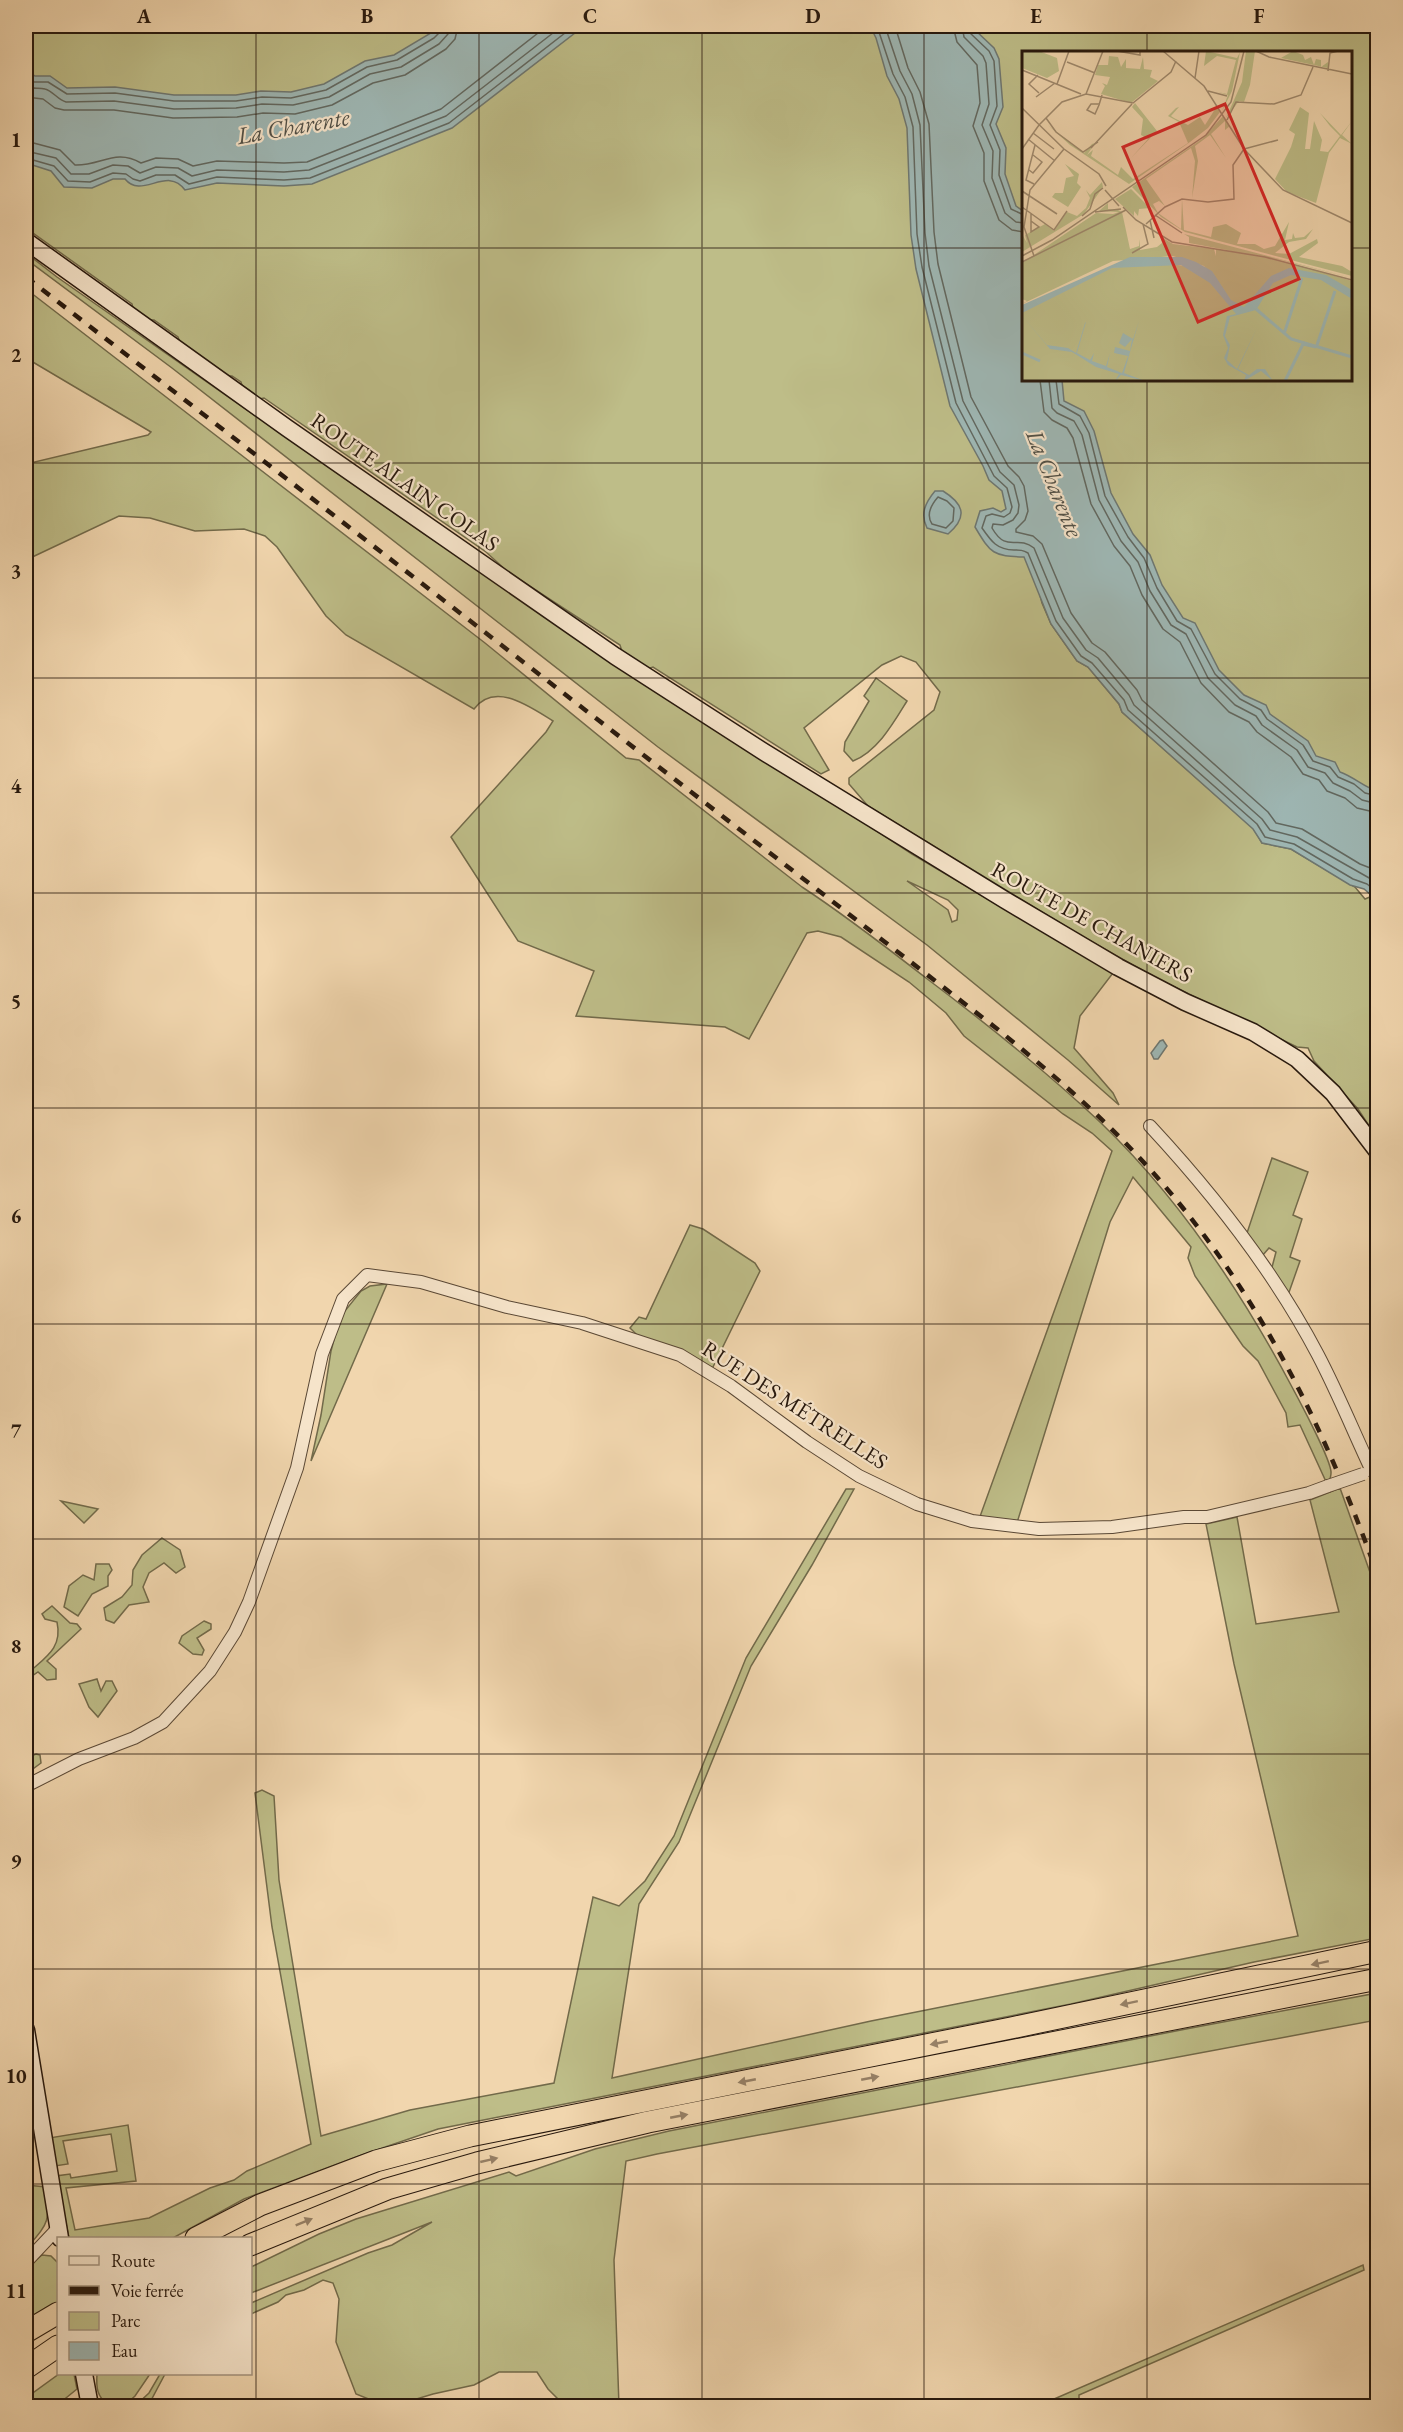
<svg xmlns="http://www.w3.org/2000/svg" width="1403" height="2432" viewBox="0 0 1403 2432" font-family="'EB Garamond',serif">
  <style>
    .green { fill: #bebd88; stroke: #726a4a; stroke-width: 1.5; fill-rule: evenodd }
    .water { fill: #9eb7b4; stroke: #6e7771; stroke-width: 1.5 }
    .lines { fill: none; stroke-linecap: round; stroke-linejoin: round }
    .shore { stroke: #626860; stroke-width: 1.5 }
    .street-casing { stroke: #5a4835; stroke-width: 14 }
    .secondary-casing { stroke: #27180d; stroke-width: 19 }
    .highway-casing { stroke: #27180d; stroke-width: 23 }
    .street { stroke: #f6e4ca; stroke-width: 12 }
    .secondary { stroke: #f6e4ca; stroke-width: 16 }
    .highway { stroke: #f1d6ae; stroke-width: 21 }
    .rail { stroke: #27180d; stroke-width: 4.5; stroke-dasharray: 10 10; stroke-linecap: butt }
    .street-bridge-casing { stroke: #5a4835; stroke-width: 14; stroke-linecap: butt }
    .street-bridge { stroke: #f6e4ca; stroke-width: 12 }
    .oneway { fill: #968066 }
    .grid { fill: none; stroke: #27180d; stroke-width: 1.5; stroke-opacity: 0.55 }
    .labels { text-anchor: middle; dominant-baseline: central; stroke-width: 4.5; stroke-linejoin: round; paint-order: stroke }
    .street-label { font-size: 22px; fill: #27180d; stroke: #f6e4ca }
    .water-label { font-size: 24px; font-style: italic; fill: #515047; stroke: #f6e4ca }
    .inset-river { fill: none; stroke: #9eb7b4; stroke-width: 3 }
    .inset-road { fill: none; stroke: #a08a6e; stroke-width: 1.5 }
    .view { fill: #d62828; fill-opacity: 0.15; stroke: #d62828; stroke-width: 3 }
    .inset-edge { fill: none; stroke: #27180d; stroke-width: 3 }
    .neatline { fill: none; stroke: #27180d; stroke-width: 2 }
    .grid-label { font-size: 20px; text-anchor: middle; font-weight: bold; fill: #27180d }
  </style>
  <rect width="100%" height="100%" fill="#f1d6ae"/>
  <filter id="stains"><feTurbulence type="fractalNoise" baseFrequency=".00333" numOctaves="4"/><feColorMatrix values="0 0 0 0 .2 0 0 0 0 .09 0 0 0 0 .02 0 0 0 .5 -.17"/></filter>
  <radialGradient id="worn" r=".72"><stop offset=".6" stop-color="#630" stop-opacity="0"/><stop offset="1" stop-color="#630" stop-opacity=".3"/></radialGradient>
  <g class="green">
    <path d="M26 26H899L1042 603 1051 624 1077 661 1088 667 1119 704 1122 712 1254 829 1262 843 1291 849 1355 887 1365 899 1372 896 1377 900V1138L1358 1109 1314 1061 1308 1048 1297 1047 1154 977 1078 934 868 806 849 784V778L934 710 940 692 916 662 901 656 882 665 804 728 829 770 821 774 653 667 644 670 623 655 620 645 508 572 486 552 264 398 254 400 244 393 241 382 232 376H223L182 348 178 337 154 320H142L134 313 132 304 26 228Z"/>
    <path d="M946 26H1377V805L1346 791 1150 614 1037 380H1350V52H1024L1023 347Z"/>
    <path d="M26 253 57 277 424 534 912 854 1113 973 1080 1016 1074 1048 1113 1093 1119 1105 1068 1060 927 945 658 747 172 368 26 259ZM907 881 948 900 958 910 957 920 952 922 948 910Z"/>
    <path d="M26 289 485 643 626 758 639 760 802 887C845 915 886 947 926 978 987 1024 1046 1071 1101 1123 1180 1199 1241 1291 1292 1387 1299 1400 1332 1462 1331 1473 1331 1477 1329 1482 1328 1486L1300 1425 1288 1427 1286 1413 1258 1361 1243 1346 1195 1276 1188 1258 1191 1247 1133 1177 1110 1222 1016 1526 978 1522 1112 1151 1092 1133 1063 1114 964 1036 946 1013 909 982 841 937 818 931 807 933 749 1039 725 1027 576 1016 594 971 518 941 451 837 546 732 553 721C530 707 495 681 474 709L346 635 326 616 277 547 265 536 244 529 195 531 150 518 119 516 26 560V464L148 435 151 432 26 358Z"/>
    <path d="M876 678 907 701C894 722 878 751 853 761L844 751 845 742 869 701 864 696Z"/>
    <path d="M1272 1158 1308 1172 1293 1215 1302 1219 1290 1257 1300 1261 1287 1298 1271 1271 1276 1252 1269 1248 1262 1256 1246 1236Z"/>
    <path d="M690 1225 703 1229 755 1263 760 1271 710 1373 638 1336 630 1328 639 1317 646 1319Z"/>
    <path d="M1377 1229V1271L1370 1267Z"/>
    <path d="M387 1284 311 1461 321 1415 331 1351 340 1317 361 1291 370 1286Z"/>
    <path d="M1340 1488 1377 1592V1938L1254 1962 1071 2004 438 2129 356 2157 244 2199 173 2238H69L56 2176 70 2174 71 2178 117 2171 111 2134 63 2141 68 2164 55 2166 49 2138 128 2125 136 2181 66 2188 75 2230 149 2218 210 2188 234 2180 247 2171 311 2144 272 1927 255 1793 262 1790 274 1796 279 1880 321 2136 410 2110 554 2083 593 1897 619 1906 645 1881 674 1836 746 1658 846 1489H854L812 1565 751 1666 679 1842 639 1904 612 2078 871 2021 1298 1936 1234 1664 1206 1524 1237 1517 1256 1624 1339 1612 1310 1500Z"/>
    <path d="M61 1501 98 1509 84 1523Z"/>
    <path d="M162 1538 180 1550 185 1567 176 1573 164 1563 149 1573 143 1587 149 1602 129 1605 114 1623 106 1620 104 1608 122 1597 132 1585 133 1570 142 1555Z"/>
    <path d="M96 1564H109L112 1570 108 1576V1586L92 1594 78 1616 64 1607 69 1586 83 1575 94 1580Z"/>
    <path d="M52 1606 70 1623 77 1624 81 1629 47 1661 56 1669V1679L47 1680 38 1672 26 1680V1675C44 1658 63 1649 57 1622L45 1619 42 1614Z"/>
    <path d="M204 1621 211 1624V1629L197 1638 204 1650 202 1655 193 1654 179 1643 182 1636Z"/>
    <path d="M97 1679 101 1691 106 1681H112L117 1691 98 1717 89 1707 79 1684Z"/>
    <path d="M36 1754 40 1755 41 1763 26 1774V1758Z"/>
    <path d="M1377 1993V2020L657 2154 626 2161 614 2260 619 2406H565L548 2389 537 2372H499L474 2385 433 2394 400 2404 371 2400 356 2394 336 2342 339 2299 333 2283 323 2280 304 2290 286 2295 278 2302 251 2314V2303L368 2253 392 2245 432 2222 251 2293V2267L319 2234 356 2219 509 2172 516 2176 595 2149 669 2131 1186 2029Z"/>
    <path d="M26 2185 46 2187C50 2223 49 2222 26 2249Z"/>
    <path d="M42 2255 51 2256 58 2263V2302L26 2322V2268Z"/>
    <path d="M1363 2265 1364 2270 1079 2395V2406H1038Z"/>
    <path d="M59 2374H74L77 2389 56 2406H26V2398Z"/>
    <path d="M97 2374H150L135 2396 124 2406H108C97 2395 96 2389 97 2374Z"/>
    <path d="M160 2374H165L148 2406H135L149 2393Z"/>
  </g>
  <g class="water">
    <path d="M438 26H584L452 128 312 184 284 186 217 183 185 190C167 165 142 200 125 179H113L92 188 64 187 51 171 26 163V70L35 76H50L67 88 115 87 174 95H236L261 91 291 92 324 84 365 61 394 55 431 33Z"/>
    <path d="M870 26H975V30L994 48 999 59 1003 107 996 124 1006 148 1005 174 1016 206 1023 211 1024 380H1062L1064 401 1084 411 1094 431 1111 493 1133 534 1150 555 1162 585 1183 618 1195 623 1219 670 1244 695 1266 705 1270 714 1308 741 1316 756 1335 762 1340 772C1354 777 1364 787 1377 791V900L1364 889 1350 885 1291 849 1262 843 1253 829 1122 712 1119 704 1088 667 1077 661 1051 624 1024 557C993 556 991 554 975 527L980 511 993 508 1001 512 1006 509 1002 491 989 480 983 466 950 406 916 269 911 235 907 128 899 99 887 76 876 38Z"/>
    <path d="M935 491H943C964 504 968 517 948 534L927 528C920 514 925 503 935 491Z"/>
    <path d="M1163 1040 1167 1046 1158 1059H1154L1151 1053 1160 1041Z"/>
  </g>
  <g class="lines">
    <g class="shore">
      <path d="M877 26 893 74 905 97 913 127 917 234 922 267 956 403 994 476 1007 488 1012 507 1010 513 1004 517 992 514 986 516 982 528C991 541 997 550 1014 550 1020 550 1023 550 1028 553L1056 621 1081 656 1092 663 1124 700 1128 710 1257 824 1265 837 1294 844 1353 879 1367 884 1378 893"/>
      <path d="M885 26 900 71 912 94 920 125 925 233 929 266 963 401 1000 472 1014 485 1019 505 1018 513 1013 520 1003 525 993 524 992 528C1007 554 1017 534 1034 548L1063 618 1086 650 1098 658 1129 695 1134 705 1262 819 1270 830 1297 837 1378 883"/>
      <path d="M895 26 908 68 920 92 929 124 934 232 938 264 971 397 1008 466 1019 477 1024 486 1028 511 1025 520 1016 529V532L1033 536 1042 544 1071 613 1092 643 1105 652 1137 690 1142 700 1268 812 1276 823 1302 829 1360 864 1378 871"/>
      <path d="M953 26 957 42 977 65 980 103 973 126 984 153V181L999 220 1012 230 1024 232"/>
      <path d="M962 26 964 37 983 56 986 63 989 104 982 125 993 151 992 178 1005 213 1016 222 1024 223"/>
      <path d="M969 26 970 33 989 51 994 61 997 106 990 125 1000 150 999 175 1011 209 1024 215"/>
      <path d="M26 77 34 82H48L67 94 115 93 174 101H236L262 97 291 98 326 90 367 67 397 60 434 38 441 31 442 26"/>
      <path d="M26 86C33 90 38 87 45 89 53 91 58 100 66 102L114 101 174 109 236 108 262 104 293 105 329 97 370 74 401 67 439 44 448 34 449 26"/>
      <path d="M26 97 43 99 55 108 64 110H114L173 118 237 117 263 113 295 114 332 105 373 83 405 75 446 49 455 39 458 26"/>
      <path d="M26 141 60 150 75 165C101 166 115 148 141 163L156 158 178 159 193 166 217 161 284 163 307 162 441 109 547 26"/>
      <path d="M26 151 56 158 71 174H89L113 165 128 166 140 173 156 167 178 168 192 176 217 170 284 172 309 170 446 116 562 26"/>
      <path d="M26 158 54 166 68 181 90 182 113 173 126 174 133 179 140 181 156 175H175L189 184 217 177 284 180 310 178 449 123 574 26"/>
      <path d="M1040 380 1044 412 1052 420 1067 428 1073 438 1091 504 1114 546 1130 566 1142 595 1163 629 1180 642 1201 683 1229 712 1249 722 1257 732 1291 757 1303 774 1319 780 1327 791 1345 798 1357 808 1378 813"/>
      <path d="M1049 380 1052 408 1057 413 1074 421 1082 435 1099 500 1121 541 1138 562 1150 591 1171 625 1186 634 1208 678 1235 705 1256 716 1262 725 1297 750 1308 767 1325 773 1333 783 1350 791 1362 800 1378 804"/>
      <path d="M1056 380 1059 404 1080 416 1089 433 1105 496 1128 537 1144 558 1157 588 1177 621 1191 629 1215 674 1240 699 1261 710 1267 719 1303 745 1313 761 1330 767 1338 777 1354 784 1365 793 1378 796"/>
      <path d="M938 497 947 501 954 508 953 521 946 528 932 524C926 515 931 505 938 497Z"/>
    </g>
    <defs>
      <g id="street">
        <path d="M1150 1126C1214 1195 1274 1271 1318 1355 1338 1393 1354 1433 1372 1471"/>
        <path d="M26 1786 79 1759 134 1738 163 1722 210 1671 235 1632 249 1602 297 1468 322 1354 343 1299 367 1275 421 1282 507 1307 582 1323 680 1355 731 1386 807 1442 859 1476 917 1504 972 1521 1039 1529 1112 1527 1184 1517H1207L1309 1493 1328 1486"/>
        <path d="M26 2262 59 2227"/>
      </g>
      <g id="secondary">
        <path d="M26 241 287 428 615 656 764 752 1005 900 1118 967 1185 1002 1253 1032 1297 1059 1333 1093 1378 1152"/>
        <path d="M26 2030 60 2238"/>
        <path d="M84 2374 90 2406"/>
      </g>
      <g id="highway">
        <path d="M196 2238 260 2205 376 2161 470 2136 1011 2028 1378 1951"/>
        <path d="M250 2245 387 2189 477 2163 648 2122 1378 1979"/>
        <path d="M26 2332 58 2313"/>
        <path d="M26 2368 58 2346"/>
      </g>
    </defs>
    <use href="#street" class="street-casing"/>
    <use href="#secondary" class="secondary-casing"/>
    <use href="#highway" class="highway-casing"/>
    <use href="#street" class="street"/>
    <use href="#secondary" class="secondary"/>
    <use href="#highway" class="highway"/>
    <path class="rail" d="M26 277 996 1028C1049 1071 1101 1115 1147 1166 1256 1286 1324 1425 1378 1576"/>
    <defs>
      <path id="street-bridge" d="M1328 1486 1363 1474"/>
    </defs>
    <use href="#street-bridge" class="street-bridge-casing"/>
    <use href="#street-bridge" class="street-bridge"/>
  </g>
  <defs><path id="oneway-solid" d="M-6-.8H1V-3.2L6.5 0L1 3.2V.8H-6Z" transform="scale(1.5)"/></defs>
  <g class="oneway">
    <use href="#oneway-solid" transform="translate(1320 1963) rotate(168)"/>
    <use href="#oneway-solid" transform="translate(1129 2003) rotate(168)"/>
    <use href="#oneway-solid" transform="translate(939 2043) rotate(169)"/>
    <use href="#oneway-solid" transform="translate(870 2078) rotate(-11)"/>
    <use href="#oneway-solid" transform="translate(747 2081) rotate(169)"/>
    <use href="#oneway-solid" transform="translate(679 2116) rotate(-11)"/>
    <use href="#oneway-solid" transform="translate(489 2160) rotate(-13)"/>
    <use href="#oneway-solid" transform="translate(304 2222) rotate(-22)"/>
  </g>
  <path class="grid" d="M256 26V2406M479 26V2406M702 26V2406M924 26V2406M1147 26V52M26 248H1024M1350 248H1378M1147 380V2406M26 463H1378M26 678H1378M26 893H1378M26 1108H1378M26 1324H1378M26 1539H1378M26 1754H1378M26 1969H1378M26 2184H1378"/>
  <g class="labels">
    <g class="street-label">
      <text transform="translate(405 482) rotate(35)">ROUTE ALAIN COLAS</text>
      <text transform="translate(1092 922) rotate(29)">ROUTE DE CHANIERS</text>
      <text transform="translate(795 1405) rotate(33)">RUE DES MÉTRELLES</text>
    </g>
    <g class="water-label">
      <text transform="translate(293 126) rotate(-10)">La Charente</text>
      <text transform="translate(1055 483) rotate(68)">La Charente</text>
    </g>
  </g>
  <g transform="translate(1022 51)">
    <rect width="330" height="330" fill="#f1d6ae"/>
    <path d="M0 0H17L35 7 37 20 25 27 0 17ZM184 0 215 7 218 1 210 40 200 60 206 44 196 41 205 43 214 9 195 5 182 15ZM224 0H233L228 34 222 51 217 50 204 67 220 31ZM271 0 281 4 283 9 289 6 292 14 294 8 299 9V16L306 11V17L259 7ZM87 5 96 6 99 16 104 8V17L118 18 121 6 122 18 130 19 128 26 136 30 109 52 79 43 83 35 80 32 85 34 88 26 73 24 76 14H86ZM113 52 135 80 109 107 126 88 119 84 121 68 110 56ZM195 55 198 61 186 77 168 91 107 133 48 94 26 74 62 102 70 93 73 92 65 104 71 99 69 105 96 124 99 116 111 128 166 92 157 71 146 65 154 57 157 56 149 65 152 67 166 74 178 66 183 74ZM278 56 287 62 283 98H288L292 70 300 89 298 100 306 101 318 85 308 75 298 62 319 84 330 70 320 84 330 93 318 87 307 102 294 152 265 141 253 128 269 96 273 83 267 79ZM201 65 208 75 203 79V70L189 83 204 107 188 84 173 95 176 110 170 147 173 110 169 97 124 128 143 155 137 150 131 153 136 162 159 178 160 148 162 179 189 186 191 176 204 173 219 182 215 193H233L242 198 253 195 267 171 263 189 270 188 271 182 273 187 282 186 291 178 284 188 267 191 253 202 267 203 295 188 296 192 277 206 320 215 330 221V225L163 181 139 166 110 136 180 88ZM43 113 57 123 55 132 59 136 46 156 30 146 33 142H41L44 127 52 125ZM80 131 81 136 62 163 0 201V183L5 192 3 184 23 173 32 180 45 161 55 165 64 157 68 147 64 139 68 144ZM109 138 128 157 117 158 116 165 112 160V165L93 148ZM86 152V158L96 159 100 161 108 198 117 195 118 188V199L135 196 140 192 139 186 151 193 192 198 194 205V198L210 200 167 192V186L162 183 330 227 247 206 330 230V330H0V261L88 217 136 212 165 215 185 227 217 261 182 215 151 205 91 210 0 253 5 250 0 248V212L74 162 91 163 97 161 77 160Z" fill="#bebd88"/>
    <path d="M108 206H160L174 211 190 220 209 249 222 256 249 225 267 217 304 224 330 239V248L299 229 269 224 251 232 234 259 208 266 203 285 208 294 205 309 215 318 235 277 216 318 227 324 235 318H243L251 330 239 320 222 330 224 324 206 314 202 307 206 297 201 284 205 265 214 263 188 232 159 214 90 217 0 262V254ZM0 265 25 294 46 297 54 302 63 272 64 271 55 302 68 309 72 302 70 310 84 315 88 302 85 316 100 322 106 305 92 302 93 296 108 300 110 288 103 296 97 292 101 282 111 288 117 270 102 322 123 330 99 324 93 330 97 323 74 316 50 301 28 298Z" fill="#9eb7b4"/>
    <path class="inset-river" d="M234 258 269 288 330 306M262 283 280 227M295 294 313 240M0 302 18 310M263 330 281 293 294 296"/>
    <path class="inset-road" d="M95 0 118 4V0M141 0 182 35 222 98 261 139 330 172M234 0 247 6 330 23M45 11 73 22M0 19 59 43M306 20 308 2 316 0M16 24 7 33 17 42M173 27 177 0M35 33 47 0M186 40 205 45M64 43 81 0M14 46 33 32M77 53H69L65 59 73 63 77 54 80 44M0 57 42 98 77 123 84 135M24 67 34 81 61 101 76 91M205 69 214 51 252 53 279 44 291 16M11 82 32 98M6 88 33 110M69 97 110 53M0 98 17 74 40 51 64 43 111 52 149 21 154 10M222 98 256 89M7 119 11 122 20 111 11 104M12 133 4 129 13 94M83 139 97 155M0 140 35 163M0 156 32 179 45 160M101 156 114 169 150 191 243 206 330 229M73 161 99 158M133 164 160 182M60 165 68 158 73 143 81 137M128 169 132 187M9 170 17 176 9 181V163M124 173 143 156 160 148 186 151 212 148 211 114 222 98M110 202 126 193 121 173M0 205 30 189 184 84 209 51 222 0M12 205 2 176 8 139 42 98M0 211 104 159"/>
    <path class="view" d="M203 53 277 228 176 271 101 96Z"/>
    <rect width="330" height="330" class="inset-edge"/>
  </g>
  <rect width="1403" height="2432" fill="none" stroke="#f1d6ae" stroke-width="66"/>
  <rect x="57" y="2237" width="195" height="138" fill="#f6e4ca" stroke="#a3927e" stroke-width="1.5"/>
  <rect x="69" y="2256" width="30" height="9" fill="#f6e4ca" stroke="#a3927e" stroke-width="1.5"/>
  <text x="111" y="2267" font-size="18" fill="#27180d">Route</text>
  <rect x="69" y="2286" width="30" height="9" fill="#27180d" stroke="#a3927e" stroke-width="1.5"/>
  <text x="111" y="2297" font-size="18" fill="#27180d">Voie ferrée</text>
  <rect x="69" y="2312" width="30" height="18" fill="#bebd88" stroke="#a3927e" stroke-width="1.5"/>
  <text x="111" y="2327" font-size="18" fill="#27180d">Parc</text>
  <rect x="69" y="2342" width="30" height="18" fill="#9eb7b4" stroke="#a3927e" stroke-width="1.5"/>
  <text x="111" y="2357" font-size="18" fill="#27180d">Eau</text>
  <rect x="33" y="33" width="1337" height="2366" class="neatline"/>
  <g class="grid-label">
    <text x="144" y="23">A</text>
    <text x="367" y="23">B</text>
    <text x="590" y="23">C</text>
    <text x="813" y="23">D</text>
    <text x="1036" y="23">E</text>
    <text x="1259" y="23">F</text>
    <text x="16" y="147">1</text>
    <text x="16" y="362">2</text>
    <text x="16" y="578">3</text>
    <text x="16" y="793">4</text>
    <text x="16" y="1008">5</text>
    <text x="16" y="1223">6</text>
    <text x="16" y="1438">7</text>
    <text x="16" y="1653">8</text>
    <text x="16" y="1868">9</text>
    <text x="16" y="2083">10</text>
    <text x="16" y="2298">11</text>
  </g>
  <rect width="100%" height="100%" filter="url(#stains)"/>
  <rect width="100%" height="100%" fill="url(#worn)"/>
</svg>
